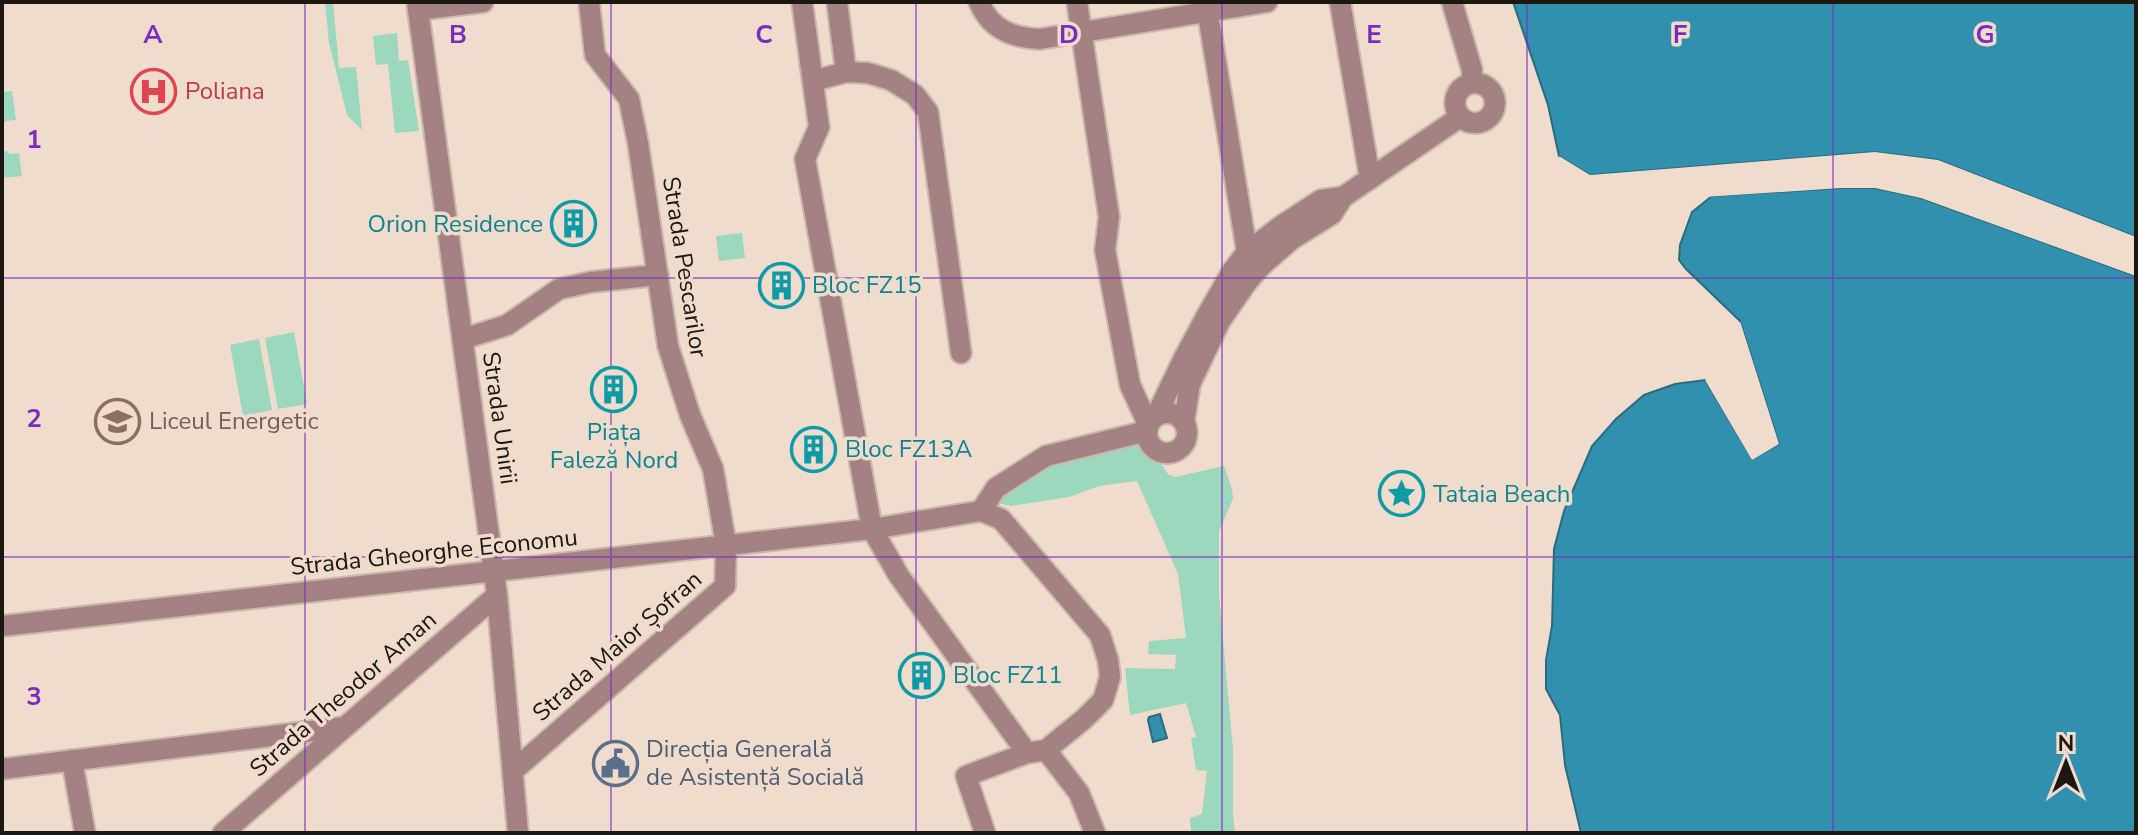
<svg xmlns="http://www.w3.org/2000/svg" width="2138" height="835" viewBox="0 0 2138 835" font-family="'Nunito Sans',sans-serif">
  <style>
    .green { fill: #9cd8bd }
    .water { fill: #3090ad; stroke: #2a6c7e; stroke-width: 2 }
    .pier { fill: #f0dccd }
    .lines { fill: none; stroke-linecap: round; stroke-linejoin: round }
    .minor-casing { stroke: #cab9ab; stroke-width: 24 }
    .minor { stroke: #a48182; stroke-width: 20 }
    .grid { fill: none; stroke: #7b2cbf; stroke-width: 2; stroke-opacity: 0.55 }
    .labels { text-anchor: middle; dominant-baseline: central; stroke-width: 7; stroke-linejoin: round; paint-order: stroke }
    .health-label { font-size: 24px; fill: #be3a42; stroke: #f0dccd; text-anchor: start }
    .culture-label { font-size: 24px; fill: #0d838f; stroke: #f0dccd; text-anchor: start }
    .street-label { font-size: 24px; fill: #1d1711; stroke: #f0dccd }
    .education-label { font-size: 24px; fill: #785e54; stroke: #f0dccd; text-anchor: start }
    .service-label { font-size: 24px; fill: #4e5e75; stroke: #f0dccd; text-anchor: start }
    .grid-label { font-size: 26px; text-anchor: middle; font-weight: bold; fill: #7b2cbf; stroke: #f0dccd; stroke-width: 7; stroke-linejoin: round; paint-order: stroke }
  </style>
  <rect width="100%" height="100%" fill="#f0dccd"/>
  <g class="green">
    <path d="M325 2H333L339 68 356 67 362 130 347 115 329 43Z"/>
    <path d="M397 33 399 61 408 60 419 131 395 133 388 64 376 65 373 36Z"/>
    <path d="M12 91 16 120 5 121 4 125H2V92Z"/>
    <path d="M8 151 9 154 19 153 22 176 2 178V152Z"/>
    <path d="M742 233 745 258 719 261 716 236Z"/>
    <path d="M294 332 307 404 278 409 265 338Z"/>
    <path d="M259 339 272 410 243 416 230 345Z"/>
    <path d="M1131 441 1153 452 1168 474 1175 477 1224 466 1232 489 1233 499 1219 531V595L1233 749V814L1235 833H1191L1190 818 1202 814 1207 771 1196 770 1191 738 1196 737 1186 703 1130 715 1125 668 1175 669 1176 655 1148 654 1149 641 1186 638 1178 574 1137 481 1099 486 1069 497 1011 506 997 503C1022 468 1090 450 1131 441Z"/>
  </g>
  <g class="water">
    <path d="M1513 2H2136V237L1938 160 1875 152 1590 175 1559 156 1548 105Z"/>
    <path d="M1841 188H1875L1921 198 2136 276V833H1581L1565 765 1560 715 1546 689V660L1552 626 1554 549 1564 511 1592 446 1616 419 1644 395 1675 384 1705 380 1752 459 1779 444 1740 321 1686 269 1679 260 1680 245 1692 212 1712 196Z"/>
    <path d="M1160 714 1167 738 1153 742 1148 720 1149 717Z"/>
  </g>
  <g class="pier">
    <path d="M1875 152 1938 160 2136 237V241L1937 164 1875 156 1590 179 1560 162 1559 156 1590 175Z"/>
    <path d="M1840 184H1875L1923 194 2136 272V276L1921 198 1875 188H1841L1704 197 1711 192Z"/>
    <path d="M1740 321 1779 444 1752 460 1705 380 1708 378 1754 454 1774 442 1738 331Z"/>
  </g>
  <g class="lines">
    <defs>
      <g id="minor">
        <path d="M417 2 497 595 518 833"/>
        <path d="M802 2 819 127 805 159 872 529 899 576 1027 753"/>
        <path d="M837 2 846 72"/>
        <path d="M979 2C990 29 1012 38 1040 39L1267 2"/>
        <path d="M1077 2 1109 217 1105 250 1130 385 1148 424"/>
        <path d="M1206 2 1247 252"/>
        <path d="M1340 2 1370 179"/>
        <path d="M1452 2 1472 70V83"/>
        <path d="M418 10 483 2"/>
        <path d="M813 81 846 72 868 73 891 80 915 95 928 112 961 353"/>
        <circle cx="1475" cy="103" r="20"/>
        <path d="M463 339 507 325 559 289 591 282 658 275"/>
        <circle cx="1167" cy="433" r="20"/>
        <path d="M1156 416 1183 360 1206 317 1233 270 1247 252 1281 226 1321 200 1343 197"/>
        <path d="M1184 422 1190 384 1220 321 1247 282 1261 266 1292 239 1332 214 1343 197 1460 117"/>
        <path d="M981 511 996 488 1046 456 1147 431"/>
        <path d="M2 626 872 529 981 511 1001 519 1100 635 1108 660 1110 677 1103 700 1084 719 1046 750 1027 753 966 776 985 833"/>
        <path d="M1046 750 1079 793 1095 833"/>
        <path d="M72 760 85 833"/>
        <path d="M2 769 345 727"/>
        <path d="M513 771 725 586 726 545 713 469 690 415 668 346 638 143 629 99 595 55 589 2"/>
        <path d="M223 833 497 595"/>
      </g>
    </defs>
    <use href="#minor" class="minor-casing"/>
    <use href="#minor" class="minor"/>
  </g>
  <path class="grid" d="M305 2V833M611 2V833M916 2V833M1222 2V833M1527 2V833M1833 2V833M2 278H2136M2 557H2136"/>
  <defs>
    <symbol id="hospital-ring" viewBox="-11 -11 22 22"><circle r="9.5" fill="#f0dccd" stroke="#e0444e" stroke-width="1.5"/><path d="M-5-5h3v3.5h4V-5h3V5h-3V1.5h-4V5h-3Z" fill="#e0444e"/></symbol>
    <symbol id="building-ring" viewBox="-11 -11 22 22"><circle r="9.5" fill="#f0dccd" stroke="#0f9aa8" stroke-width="1.5"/><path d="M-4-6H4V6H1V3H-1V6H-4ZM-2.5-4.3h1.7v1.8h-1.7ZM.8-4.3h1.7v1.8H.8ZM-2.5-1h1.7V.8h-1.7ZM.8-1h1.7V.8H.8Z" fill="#0f9aa8"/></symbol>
    <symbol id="school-ring" viewBox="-11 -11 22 22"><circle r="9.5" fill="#f0dccd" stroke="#8d6e63" stroke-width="1.5"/><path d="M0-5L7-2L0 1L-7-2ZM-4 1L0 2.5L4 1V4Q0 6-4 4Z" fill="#8d6e63"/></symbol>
    <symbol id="sight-ring" viewBox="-11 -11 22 22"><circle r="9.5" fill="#f0dccd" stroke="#0f9aa8" stroke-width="1.5"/><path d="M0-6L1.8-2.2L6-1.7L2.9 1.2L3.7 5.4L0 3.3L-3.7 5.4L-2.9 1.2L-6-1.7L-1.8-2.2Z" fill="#0f9aa8"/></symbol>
    <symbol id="civic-ring" viewBox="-11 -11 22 22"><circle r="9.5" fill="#f0dccd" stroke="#5c6f8a" stroke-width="1.5"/><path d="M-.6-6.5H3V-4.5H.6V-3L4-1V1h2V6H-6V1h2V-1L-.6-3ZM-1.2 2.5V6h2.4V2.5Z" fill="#5c6f8a"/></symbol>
  </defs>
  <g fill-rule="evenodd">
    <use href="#hospital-ring" x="128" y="66" width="51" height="51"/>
    <use href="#building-ring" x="548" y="198" width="51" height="51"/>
    <use href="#building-ring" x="756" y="260" width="51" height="51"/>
    <use href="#building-ring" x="588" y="364" width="51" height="51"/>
    <use href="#school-ring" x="92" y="396" width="51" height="51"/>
    <use href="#building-ring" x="788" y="424" width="51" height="51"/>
    <use href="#sight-ring" x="1376" y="468" width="51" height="51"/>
    <use href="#building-ring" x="896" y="650" width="51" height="51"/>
    <use href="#civic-ring" x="590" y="738" width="51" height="51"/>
  </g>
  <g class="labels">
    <g class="health-label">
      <text x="185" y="91">Poliana</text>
    </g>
    <g class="culture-label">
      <text x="543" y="224" text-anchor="end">Orion Residence</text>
      <text x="812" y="285">Bloc FZ15</text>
      <text x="614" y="432" text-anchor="middle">Piața<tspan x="614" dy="28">Faleză Nord</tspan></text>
      <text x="845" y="449">Bloc FZ13A</text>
      <text x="1433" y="494">Tataia Beach</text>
      <text x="953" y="675">Bloc FZ11</text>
    </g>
    <g class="street-label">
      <text transform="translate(685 267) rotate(81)">Strada Pescarilor</text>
      <text transform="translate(500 418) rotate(82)">Strada Unirii</text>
      <text transform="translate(434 552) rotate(-6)">Strada Gheorghe Economu</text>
      <text transform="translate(617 646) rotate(-41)">Strada Maior Șofran</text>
      <text transform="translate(343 694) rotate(-41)">Strada Theodor Aman</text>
    </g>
    <g class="education-label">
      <text x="149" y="421">Liceul Energetic</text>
    </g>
    <g class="service-label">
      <text x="646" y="749">Direcția Generală<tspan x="646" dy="28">de Asistență Socială</tspan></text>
    </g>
  </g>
  <g class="grid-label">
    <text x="153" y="43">A</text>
    <text x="458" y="43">B</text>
    <text x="764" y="43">C</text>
    <text x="1069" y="43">D</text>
    <text x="1374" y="43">E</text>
    <text x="1680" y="43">F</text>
    <text x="1985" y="43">G</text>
    <text x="34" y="148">1</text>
    <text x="34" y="427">2</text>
    <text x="34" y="705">3</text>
  </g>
  <rect width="2138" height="835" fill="none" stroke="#1d1711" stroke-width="8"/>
  <g transform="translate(2066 763)" stroke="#f0dccd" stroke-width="6" paint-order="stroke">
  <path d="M0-6L14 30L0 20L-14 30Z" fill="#1d1711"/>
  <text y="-12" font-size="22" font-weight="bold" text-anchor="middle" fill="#1d1711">N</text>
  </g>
</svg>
